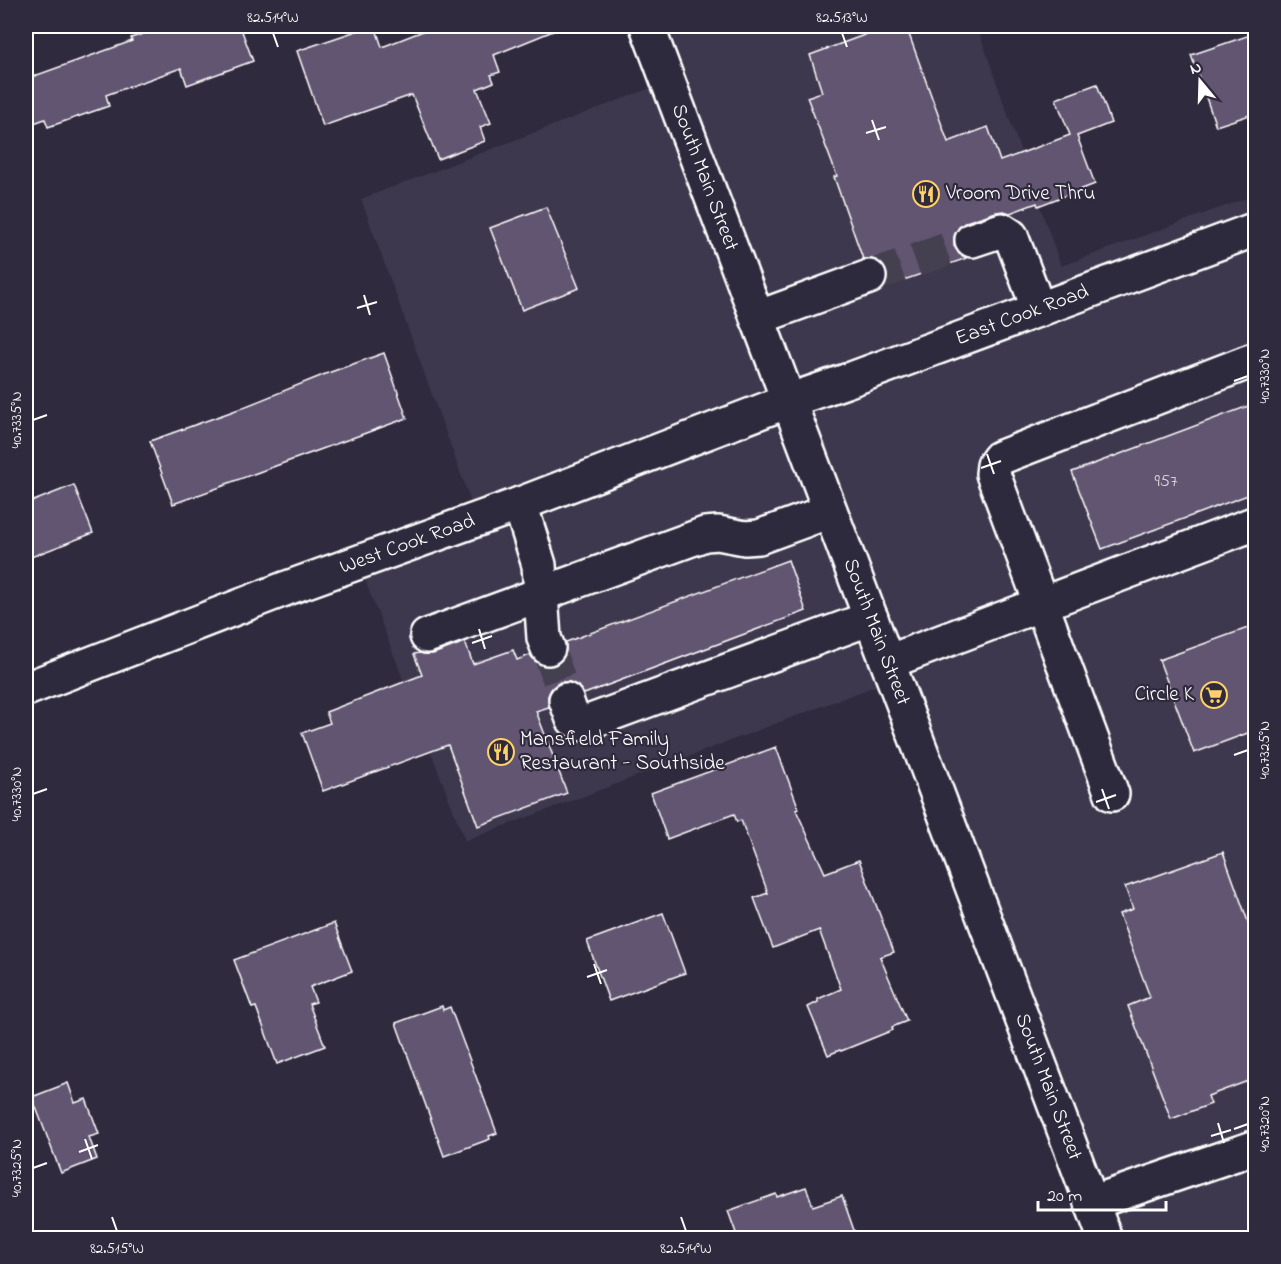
<svg xmlns="http://www.w3.org/2000/svg" width="1281" height="1264" viewBox="0 0 1281 1264" font-family="'Indie Flower',sans-serif">
  <style>
    .built { fill: #3e374d }
    .building { fill: #625571; stroke: #fff; stroke-width: 1.5 }
    .lines { fill: none; stroke-linecap: round; stroke-linejoin: round }
    .minor-tunnel { stroke: #443f50; stroke-width: 33; stroke-dasharray: 33 16; stroke-linecap: butt }
    .minor-casing { stroke: #fff; stroke-width: 38 }
    .major-casing { stroke: #fff; stroke-width: 38 }
    .minor { stroke: #2f2a3d; stroke-width: 33 }
    .major { stroke: #2f2a3d; stroke-width: 33 }
    .ticks { fill: none; stroke: #fff; stroke-width: 2 }
    .labels { text-anchor: middle; dominant-baseline: central; stroke-width: 4.5; stroke-linejoin: round; paint-order: stroke }
    .number-label { font-size: 18px; fill: #d8d4dc }
    .street-label { font-size: 21px; fill: #fff; stroke: #2f2a3d }
    .poi-label { font-size: 21px; fill: #fff; stroke: #2f2a3d; text-anchor: start }
    .neatline { fill: none; stroke: #fff; stroke-width: 2 }
    .ticks-label { font-size: 15px; text-anchor: middle; fill: #fff }
  </style>
  <rect width="100%" height="100%" fill="#2f2a3d"/>
  <filter id="ink" filterUnits="userSpaceOnUse"><feTurbulence type="fractalNoise" baseFrequency=".0167" numOctaves="2"/><feDisplacementMap in="SourceGraphic" scale="12" xChannelSelector="R" yChannelSelector="G"/><feConvolveMatrix kernelMatrix="1 2 1 2 8 2 1 2 1" color-interpolation-filters="sRGB"/></filter>
  <g filter="url(#ink)">
    <path class="built" d="M630 26H977L1061 266 1255 195V1236L1250 1238H1103L894 679 465 841 358 562 477 519 361 199 653 87Z"/>
    <g class="building">
      <path d="M166 26H240L253 61 187 85 181 68 106 95 109 106 48 127 45 119 26 126V79L132 41 131 38Z"/>
      <path d="M371 26H375L382 47 436 26H563V27L494 55 500 72 491 75 494 82 477 89 491 123 480 127 485 141 438 159 412 95 323 126 297 51Z"/>
      <path d="M889 26H906L948 142 988 127 1000 161 1070 135 1056 99 1097 84 1111 123 1077 136 1095 184 1038 206 1037 203 1010 213 1004 211 996 212 966 222 958 228 954 237V246L959 254 967 258 884 287 887 280V271L881 263 873 259H863L834 177 837 176 807 97 822 92 810 55Z"/>
      <path d="M1256 33V113L1216 126 1191 55Z"/>
      <path d="M546 207 579 288 522 310 490 228Z"/>
      <path d="M384 353 407 418 226 484V485L173 504 150 441 239 409 328 373Z"/>
      <path d="M1256 403V492L1102 549 1072 472Z"/>
      <path d="M74 485 93 533 26 559V504Z"/>
      <path d="M788 560 806 611 584 694 578 686 570 682H560L552 688 548 696 549 707 536 711 567 793 478 826 448 745 323 791 302 733 330 723 326 712 422 675 414 654 420 653 424 654H433L465 642 473 664 513 650 517 660 530 655 537 663 545 666H554L563 659 566 651V642Z"/>
      <path d="M1256 625V730L1194 753 1159 660Z"/>
      <path d="M776 747 799 809 796 810 825 873 859 860 894 952 880 957 907 1021 892 1027 893 1030 841 1051 840 1050 828 1055 808 1007 818 1002V999L841 989 819 930 773 948 754 898 768 893 741 820 737 822 734 814 667 839 651 793Z"/>
      <path d="M1223 852 1256 944V1078L1208 1096 1211 1104 1171 1119 1128 1006 1150 997 1119 914 1133 909 1125 887Z"/>
      <path d="M663 913 685 973 609 1001 587 941Z"/>
      <path d="M334 923 352 971 310 987 316 1002 309 1004 325 1046 277 1064 256 1007 252 1008 234 960Z"/>
      <path d="M442 1006 443 1010 450 1007 497 1133 489 1136 490 1139 444 1156 396 1023Z"/>
      <path d="M68 1083 75 1103 86 1099 99 1134 89 1137 97 1159 61 1173 32 1097Z"/>
      <path d="M806 1187 813 1206 842 1196 857 1239H736V1233L728 1211 776 1194 777 1197Z"/>
    </g>
    <g class="lines">
      <g class="minor-tunnel">
        <path d="M869 277 972 240"/>
        <path d="M548 648 566 700"/>
      </g>
      <defs>
        <g id="minor">
          <path id="s1" d="M647 26 1105 1238"/>
          <path d="M972 240 1002 230 1011 236 1039 310"/>
          <path d="M757 318 869 277"/>
          <path d="M520 504 539 565 544 638 548 648"/>
          <path d="M427 636 705 534 718 533 745 538 759 537 830 511"/>
          <path d="M888 662 1256 523"/>
          <path d="M566 700 573 719 583 724 871 618"/>
          <path d="M1112 794 993 474 994 465 999 458 1256 359"/>
          <path d="M1091 1203 1256 1147"/>
        </g>
        <g id="major">
          <path id="s2" d="M26 689 287 588 520 504 788 401 846 381 1256 229"/>
        </g>
      </defs>
      <use href="#minor" class="minor-casing"/>
      <use href="#major" class="major-casing"/>
      <use href="#minor" class="minor"/>
      <use href="#major" class="major"/>
    </g>
  </g>
  <path class="ticks" d="M273 33 278 47M842 33 847 47M872 120 879 140M866 133 886 127M364 295 370 315M357 308 377 302M1234 381 1248 376M33 420 47 415M987 454 994 474M981 468 1001 461M479 629 485 649M472 643 492 636M1234 755 1248 750M1102 789 1109 809M33 794 47 789M1096 802 1116 795M594 964 601 984M587 977 607 970M1218 1123 1224 1143M1234 1129 1248 1124M1211 1136 1231 1130M85 1139 92 1159M79 1152 98 1145M33 1168 47 1163M112 1217 117 1231M681 1217 686 1231"/>
  <defs>
    <symbol id="restaurant-ring" viewBox="-11 -11 22 22"><circle r="9.5" fill="#2f2a3d" stroke="#ffd166" stroke-width="1.5"/><path d="M-5-6h1v4h1v-4h1v4h1v-4h1v5L-1.5 .5V6h-2V.5L-5-1ZM5-6V6H3V1.5H1.5Q1.5-4 5-6Z" fill="#ffd166"/></symbol>
    <symbol id="supermarket-ring" viewBox="-11 -11 22 22"><circle r="9.5" fill="#2f2a3d" stroke="#ffd166" stroke-width="1.5"/><path d="M-6-5.5h2.5l.6 2H6L4.5 2H-2.5L-4.4-4H-6ZM-1.5 3.2a1.3 1.3 0 1 0 .1 0ZM3 3.2a1.3 1.3 0 1 0 .1 0Z" fill="#ffd166"/></symbol>
  </defs>
  <g fill-rule="evenodd">
    <use href="#restaurant-ring" x="911" y="179" width="30" height="30"/>
    <use href="#supermarket-ring" x="1199" y="680" width="30" height="30"/>
    <use href="#restaurant-ring" x="486" y="737" width="30" height="30"/>
  </g>
  <g class="labels">
    <g class="number-label">
      <text x="1166" y="482">957</text>
    </g>
    <g class="street-label">
      <text stroke="none"><textPath href="#s1" startOffset="162">South Main Street</textPath></text>
      <text stroke="none"><textPath href="#s2" startOffset="1064">East Cook Road</textPath></text>
      <text stroke="none"><textPath href="#s2" startOffset="408">West Cook Road</textPath></text>
      <text stroke="none"><textPath href="#s1" startOffset="648">South Main Street</textPath></text>
      <text stroke="none"><textPath href="#s1" startOffset="1134">South Main Street</textPath></text>
    </g>
    <g class="poi-label">
      <text x="946" y="194">Vroom Drive Thru</text>
      <text x="1194" y="695" text-anchor="end">Circle K</text>
      <text x="520" y="740">Mansfield Family<tspan x="520" dy="24">Restaurant - Southside</tspan></text>
    </g>
  </g>
  <rect width="1281" height="1264" fill="none" stroke="#2f2a3d" stroke-width="66"/>
  <g transform="translate(1200 81) rotate(341)" stroke="#2f2a3d" stroke-width="4.5" paint-order="stroke">
  <path d="M0-4.5L10 22L0 15L-10 22Z" fill="#ffffff"/>
  <text y="-9" font-size="16" font-weight="bold" text-anchor="middle" fill="#ffffff">N</text>
  </g>
  <path d="M1038 1201v9h128v-9" fill="none" stroke="#ffffff" stroke-width="3"/>
  <text x="1047" y="1201" font-size="18" fill="#ffffff" stroke="#2f2a3d" stroke-width="4.5" paint-order="stroke">20 m</text>
  <rect x="33" y="33" width="1215" height="1198" class="neatline"/>
  <g class="ticks-label">
    <text x="273" y="22">82.514°W</text>
    <text x="842" y="22">82.513°W</text>
    <text transform="translate(1264 376) rotate(-90)" y="5">40.7330°N</text>
    <text transform="translate(16 420) rotate(-90)" y="5">40.7335°N</text>
    <text transform="translate(1264 750) rotate(-90)" y="5">40.7325°N</text>
    <text transform="translate(16 794) rotate(-90)" y="5">40.7330°N</text>
    <text transform="translate(1264 1124) rotate(-90)" y="5">40.7320°N</text>
    <text transform="translate(16 1168) rotate(-90)" y="5">40.7325°N</text>
    <text x="117" y="1253">82.515°W</text>
    <text x="686" y="1253">82.514°W</text>
  </g>
</svg>
